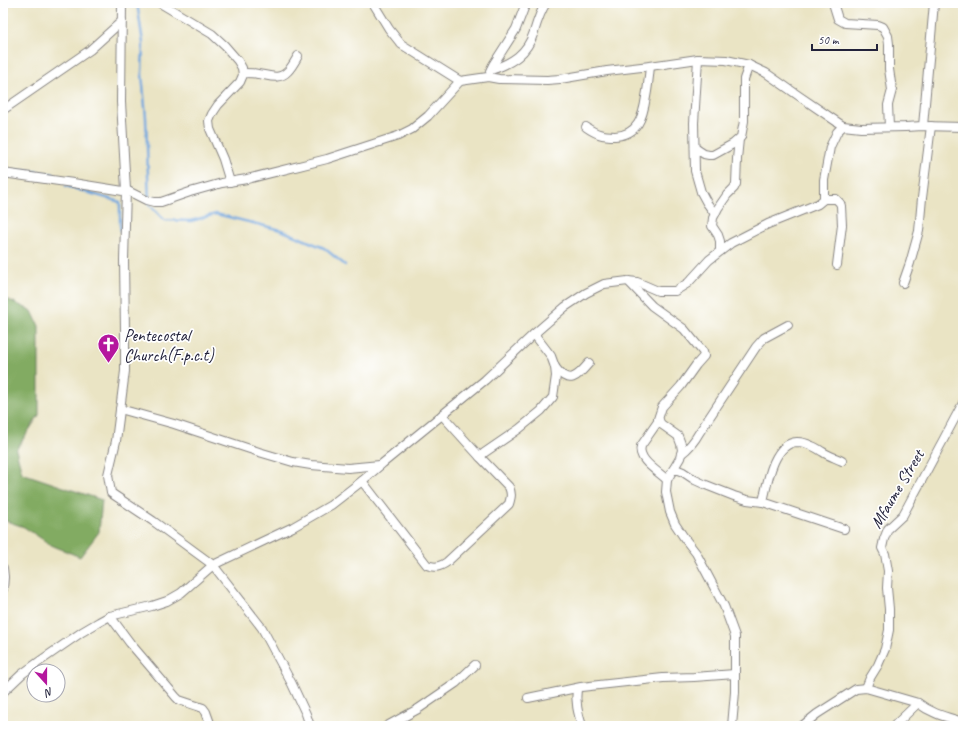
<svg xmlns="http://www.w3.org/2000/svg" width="966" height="729" viewBox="0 0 966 729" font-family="Caveat,sans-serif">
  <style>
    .forest { fill: #82ab62; stroke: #52664e }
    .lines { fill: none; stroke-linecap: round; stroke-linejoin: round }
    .stream { stroke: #71a6de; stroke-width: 2.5 }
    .minor-casing { stroke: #868380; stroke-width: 10 }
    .minor { stroke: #fff; stroke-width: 8 }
    .labels { text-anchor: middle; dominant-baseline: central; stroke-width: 3.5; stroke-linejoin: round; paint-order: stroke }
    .poi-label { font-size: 17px; fill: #22223b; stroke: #fff; text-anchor: start }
    .street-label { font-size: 17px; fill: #22223b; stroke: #fff }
  </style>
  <rect width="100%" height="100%" fill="#fff"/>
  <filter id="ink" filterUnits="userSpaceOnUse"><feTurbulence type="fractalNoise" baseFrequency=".025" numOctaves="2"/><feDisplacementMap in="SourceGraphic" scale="8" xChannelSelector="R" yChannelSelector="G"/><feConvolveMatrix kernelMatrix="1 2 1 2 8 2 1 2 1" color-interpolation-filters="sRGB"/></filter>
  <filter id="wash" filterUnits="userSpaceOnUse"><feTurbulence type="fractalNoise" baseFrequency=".012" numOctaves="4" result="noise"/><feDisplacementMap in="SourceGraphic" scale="16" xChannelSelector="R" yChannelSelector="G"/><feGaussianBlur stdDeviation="0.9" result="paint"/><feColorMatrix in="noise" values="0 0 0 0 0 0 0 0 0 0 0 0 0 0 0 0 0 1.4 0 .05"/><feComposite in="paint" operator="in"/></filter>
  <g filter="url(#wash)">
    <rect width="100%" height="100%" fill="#eae4c4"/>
    <path class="forest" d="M3 297 32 311 39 326V415L16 450 22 473 102 500 99 532 80 557 51 545 24 527 3 520Z"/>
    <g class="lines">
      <g class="stream">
        <path d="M137 3 143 43 142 74 146 118 149 204 164 220 191 221 216 214 281 230 324 248 345 265"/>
        <path d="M15 172C28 169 40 173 53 174L56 178"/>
        <path d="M66 186 120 202V225L121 232"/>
      </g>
    </g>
  </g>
  <g filter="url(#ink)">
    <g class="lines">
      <defs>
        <g id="minor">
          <path d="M122 3 121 102 126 190 124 260 125 331V371L116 441 108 475 111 493 153 521 213 565 262 628 292 684 306 714 310 726"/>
          <path d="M160 3 212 34 225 46 238 61 242 68 243 75 240 82 218 105 212 114 209 121 210 129 223 159 230 182"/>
          <path d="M373 3 389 29 401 44 460 81"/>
          <path d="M833 3 838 19 845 23 878 25 883 27 888 36 889 44V69L892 90 888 105 889 127"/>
          <path d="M698 59 694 123 695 171 701 192 707 203 715 214"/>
          <path d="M491 70C512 63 527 54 534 32 537 22 540 12 546 3"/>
          <path d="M490 71 493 65 516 29 526 3"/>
          <path d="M243 73C248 73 253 73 258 74 268 75 279 81 288 71 292 67 295 61 298 56"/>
          <path d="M3 110 90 50 122 21"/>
          <path d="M923 126 934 3"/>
          <path d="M586 127C596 134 602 136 615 136 638 135 643 117 646 97 648 87 649 77 650 66"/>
          <path d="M695 148 704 154 709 155H713L733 144 741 137 744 121V79L749 65"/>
          <path d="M3 173 73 183 123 191 126 190 146 200 154 202H161L190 192 222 183 247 179 327 159 398 136 412 129 428 116 460 81 488 77 499 79 547 80 560 79 607 71 650 66 698 59 726 60 749 65 766 73 799 96 843 126 861 128 905 127 923 126 963 127"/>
          <path d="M824 199H836L840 203 841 206 842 225 837 265"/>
          <path d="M720 251V241L718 235 712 226 713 218 718 208 727 195 734 188 736 184 737 159 739 139"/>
          <path d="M628 281 652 306 684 329 703 352 704 356 696 365 681 386 662 407 658 419 661 424 678 436 681 444 682 450 680 458 667 480 666 492 670 512 675 524 685 539 696 553 724 606 735 636V692L732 726"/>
          <path d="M903 283 910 263 919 231 922 198 931 126"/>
          <path d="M555 367C569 386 577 377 589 363"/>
          <path d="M120 409 174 424 259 452 293 462 311 465 348 468 380 465"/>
          <path d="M442 415 480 457"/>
          <path d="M659 420 641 446C637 460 658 471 667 480"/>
          <path d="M681 454C689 448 694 442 699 433L756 347 764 338 788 325"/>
          <path d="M673 470H678L683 472 695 480 706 485 734 496 747 500 763 502 844 529"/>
          <path d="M362 481 427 565C435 568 440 567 447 562L509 504C511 497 512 494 509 487L480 457 484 453 519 429 541 411 553 397 556 376 555 367 551 356 534 334"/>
          <path d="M763 502C767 484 773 443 797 442 802 442 808 444 812 446 816 447 819 450 823 452 829 456 836 458 842 461"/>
          <path d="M3 568 4 577 3 589"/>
          <path d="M110 616 130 643 176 697 179 700 203 708 206 712 211 726"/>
          <path d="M577 688C575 702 578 713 582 726"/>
          <path d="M866 688 870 678 878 665 885 649 889 630V609L887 588 888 571 885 554 882 548 884 539 888 529 903 515 963 403"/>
          <path d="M3 692 22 674 40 661 82 632 99 622 110 616 152 606 167 601 181 593 213 565 293 527 331 505 362 481 383 463 485 380 534 334 565 307 586 293 604 284 628 281 637 282 658 291H675L688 283 709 260 731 243 768 224 818 204 824 199V180L830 147 837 132 843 126"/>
          <path d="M528 698 581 687 663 678 694 677 735 674"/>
          <path d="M387 726 418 709 456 683 475 665"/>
          <path d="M802 726 817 714 856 689 866 688 918 703C932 714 947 717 963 722"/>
          <path d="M894 726 918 703"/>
        </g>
      </defs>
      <use href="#minor" class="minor-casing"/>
      <use href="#minor" class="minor"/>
    </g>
  </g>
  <defs>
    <symbol id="church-pin" viewBox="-11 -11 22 30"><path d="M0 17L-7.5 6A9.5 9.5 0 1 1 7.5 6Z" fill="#b5179e" stroke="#fff"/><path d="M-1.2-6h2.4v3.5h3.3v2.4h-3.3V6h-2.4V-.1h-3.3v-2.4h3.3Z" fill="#fff"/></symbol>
  </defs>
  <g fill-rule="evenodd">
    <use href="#church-pin" x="96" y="332" width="25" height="34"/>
  </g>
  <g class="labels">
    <g class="poi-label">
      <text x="124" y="335">Pentecostal<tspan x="124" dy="20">Church(F.p.c.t)</tspan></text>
    </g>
    <g class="street-label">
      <text transform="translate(897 489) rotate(-59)">Mfaume Street</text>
    </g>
  </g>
  <rect width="966" height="729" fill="none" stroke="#fff" stroke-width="16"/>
  <g transform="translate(46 683) rotate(159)"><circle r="19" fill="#ffffff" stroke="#a7a7b1"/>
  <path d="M0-3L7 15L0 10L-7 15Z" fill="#b5179e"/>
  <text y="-6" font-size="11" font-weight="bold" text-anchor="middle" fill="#22223b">N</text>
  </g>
  <path d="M812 44v6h65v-6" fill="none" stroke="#22223b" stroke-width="2"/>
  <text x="818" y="44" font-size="12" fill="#22223b" stroke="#ffffff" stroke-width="3" paint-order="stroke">50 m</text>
</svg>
